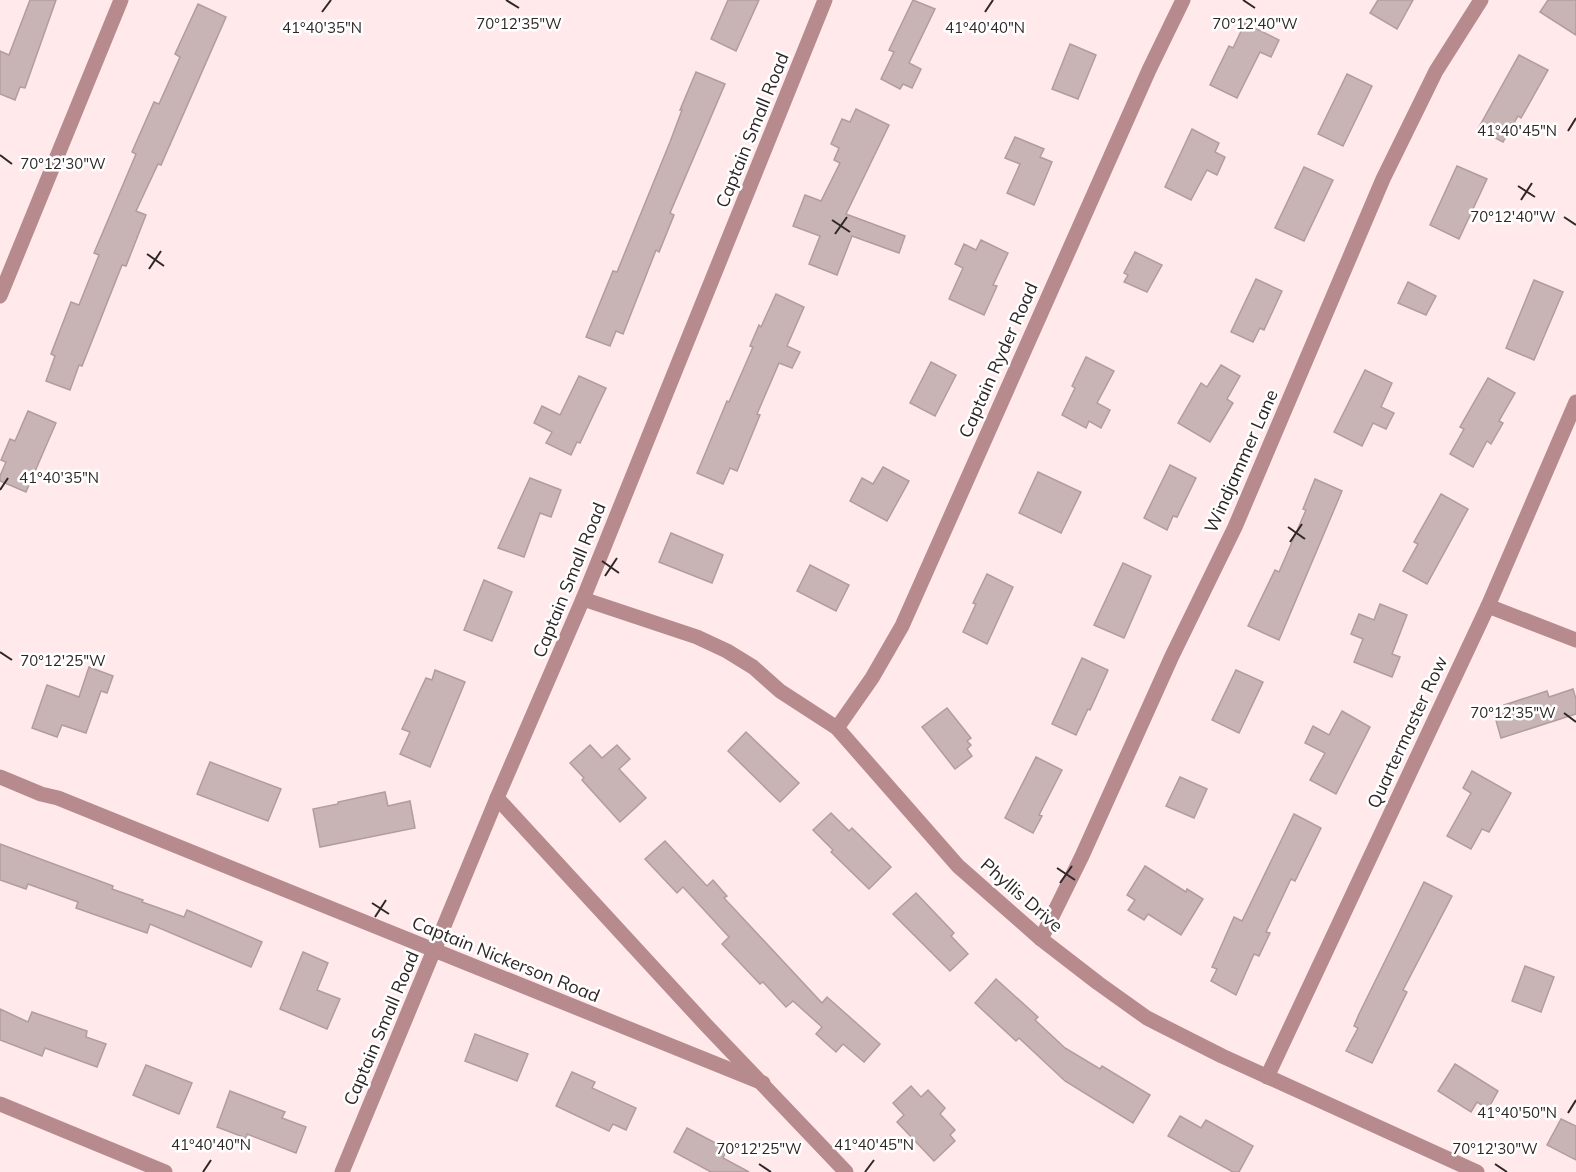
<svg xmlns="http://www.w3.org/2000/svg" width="1576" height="1172" viewBox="0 0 1576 1172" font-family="Mulish,sans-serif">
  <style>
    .building { fill: #c8b4b5; stroke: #b19d9e; stroke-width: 1.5 }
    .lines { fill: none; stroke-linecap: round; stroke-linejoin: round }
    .minor { stroke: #b78a8e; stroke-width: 15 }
    .ticks { fill: none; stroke: #2e2627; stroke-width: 2 }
    .labels { text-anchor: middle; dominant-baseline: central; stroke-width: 5; stroke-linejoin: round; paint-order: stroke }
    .street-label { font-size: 18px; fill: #2e2627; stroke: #fff }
    .ticks-label { font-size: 15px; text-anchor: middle; fill: #2e2627; stroke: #fff; stroke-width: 5; stroke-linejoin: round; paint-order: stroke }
  </style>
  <rect width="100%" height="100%" fill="#ffe9eb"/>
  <g class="building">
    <path d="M30 0H56L25 88 20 87 15 100 0 94V51L9 55Z"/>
    <path d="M728 0H759L736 51 711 39Z"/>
    <path d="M913 0 935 9 909 63 921 69 912 88 903 84 900 89 881 79 894 52 889 50Z"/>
    <path d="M1378 0H1413L1397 29 1370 13Z"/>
    <path d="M1548 0H1576V35L1540 12Z"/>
    <path d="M198 4 226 17 161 165 158 164 136 211 146 215 126 266 122 265 82 366 79 365 70 390 46 381 55 356 51 354 71 302 79 305 99 255 94 253 136 154 132 152 154 102 159 104 180 57 175 54Z"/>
    <path d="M1245 23 1279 40 1271 57 1260 52 1237 98 1210 85 1229 46 1233 48Z"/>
    <path d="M1070 44 1096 55 1078 99 1052 89Z"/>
    <path d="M1519 55 1548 70 1521 118 1518 116 1503 142 1478 129Z"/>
    <path d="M696 72 725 84 670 213 674 215 659 252 656 250 623 334 616 331 610 346 586 337 613 271 617 272 670 142 682 110H680Z"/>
    <path d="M1347 74 1372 86 1343 146 1318 134Z"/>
    <path d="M856 109 889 125 846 214 905 236 899 253 852 236 837 275 809 264 820 236 793 226 805 195 821 201 840 163 834 160 839 148 831 144 842 119 850 122Z"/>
    <path d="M1192 129 1219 143 1215 152 1225 157 1217 175 1207 170 1191 200 1165 187Z"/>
    <path d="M1015 137 1044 149 1040 157 1052 162 1034 205 1007 193 1020 164 1005 158Z"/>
    <path d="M1457 166 1487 179 1459 239 1430 225Z"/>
    <path d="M1304 167 1333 180 1304 241 1275 228Z"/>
    <path d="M981 240 1008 253 993 285 997 286 984 315 949 299 963 268 955 264 964 244 976 250Z"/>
    <path d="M1135 252 1162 265 1147 292 1124 282 1128 275 1124 273Z"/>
    <path d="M1256 279 1282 291 1264 330 1260 328 1253 342 1231 332Z"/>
    <path d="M1534 280 1563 292 1534 360 1506 348Z"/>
    <path d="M1408 282 1436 296 1426 315 1398 303Z"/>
    <path d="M776 294 804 307 787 346 800 352 792 368 779 363 757 414 760 415 737 471 730 468 723 484 697 473 727 401 729 402 753 347 750 346 759 325 761 327Z"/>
    <path d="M1086 357 1114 371 1097 403 1110 410 1101 428 1089 421 1086 428 1062 415 1075 388 1072 386Z"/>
    <path d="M931 362 956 375 935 416 910 403Z"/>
    <path d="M1221 365 1240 376 1227 399 1233 403 1210 442 1178 423 1201 383 1207 387Z"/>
    <path d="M1365 370 1392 383 1381 407 1394 413 1386 429 1373 423 1362 446 1334 432Z"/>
    <path d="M579 376 606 388 580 443 577 442 571 455 546 443 552 432 534 423 542 406 560 415Z"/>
    <path d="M1488 378 1515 393 1499 421 1503 423 1491 444 1487 441 1473 467 1450 454 1464 429 1460 427Z"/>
    <path d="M28 411 56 423 26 492 0 481V476L6 462 1 460 10 439 15 441Z"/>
    <path d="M1170 465 1196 478 1177 517 1173 516 1167 530 1144 518Z"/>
    <path d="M883 467 909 481 887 521 850 501 862 478 873 484Z"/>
    <path d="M1038 472 1081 492 1061 533 1019 513Z"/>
    <path d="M530 478 561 490 551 517 540 513 524 557 498 548Z"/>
    <path d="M1315 479 1342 491 1279 640 1248 626 1275 570 1279 572 1306 510 1303 509Z"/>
    <path d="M1441 494 1468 509 1427 584 1403 571 1418 544 1414 542Z"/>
    <path d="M671 533 723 555 712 583 659 562Z"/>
    <path d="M1123 563 1151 576 1124 638 1094 625Z"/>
    <path d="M810 565 849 585 836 611 797 591Z"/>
    <path d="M987 574 1013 587 987 644 963 632 976 604 973 603Z"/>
    <path d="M484 580 512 592 492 641 464 630Z"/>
    <path d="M1380 604 1407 615 1392 654 1400 657 1392 677 1354 662 1363 639 1351 634 1359 614 1374 620Z"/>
    <path d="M1082 658 1108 670 1090 710 1088 709 1076 735 1052 724Z"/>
    <path d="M89 667 113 676 107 693 101 691 86 733 62 725 57 737 32 728 47 685 79 697Z"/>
    <path d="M435 670 465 682 430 767 400 754 410 732 402 729 426 678 432 680Z"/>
    <path d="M1236 670 1263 682 1239 733 1212 720Z"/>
    <path d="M1573 689 1576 699V714L1501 738 1495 717 1506 713 1504 705 1547 691 1549 697Z"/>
    <path d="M947 708 971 738 967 741 971 745 967 749 972 756 955 769 922 727Z"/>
    <path d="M1342 711 1370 727 1336 794 1310 780 1325 753 1305 743 1313 726 1329 735Z"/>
    <path d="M746 732 799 783 780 802 728 751Z"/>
    <path d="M590 745 602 758 617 745 630 759 619 769 646 798 620 822 582 780 584 778 570 763Z"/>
    <path d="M1036 757 1062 770 1039 815 1042 816 1033 833 1005 818Z"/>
    <path d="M210 762 281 789 268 821 197 794Z"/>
    <path d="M1472 771 1511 793 1489 832 1482 829 1471 849 1447 836 1471 793 1463 788Z"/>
    <path d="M1180 777 1207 789 1194 818 1166 806Z"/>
    <path d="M385 792 388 806 410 801 415 828 320 847 313 809 338 804V802Z"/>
    <path d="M831 813 849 831 852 828 891 867 869 889 831 852 833 850 813 830Z"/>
    <path d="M1294 814 1321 828 1295 881 1291 879 1266 932 1270 933 1259 956 1254 954 1236 995 1211 981 1217 969 1212 967 1234 917 1242 921Z"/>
    <path d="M665 841 707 886 713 880 727 896 724 898 822 1003 827 997 880 1044 864 1062 843 1044 836 1052 816 1034 822 1027 793 1001 786 1007 763 982 760 984 722 944 729 937 683 887 677 893 645 859Z"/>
    <path d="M0 844 113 886 112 889 143 900 142 902 184 917 187 910 262 942 251 967 150 924 147 933 76 908 78 902 28 884 26 889 0 880Z"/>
    <path d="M1145 866 1186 892 1187 889 1203 899 1181 935 1148 914 1144 920 1128 910 1135 900 1127 895Z"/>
    <path d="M1424 882 1452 896 1403 990 1407 992 1372 1063 1346 1051 1358 1028 1354 1026 1359 1014Z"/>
    <path d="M916 893 954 933 951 936 968 954 950 971 893 914Z"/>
    <path d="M303 952 328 963 317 990 340 999 327 1029 280 1009Z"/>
    <path d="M1525 966 1554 977 1541 1012 1512 1001Z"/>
    <path d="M996 979 1038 1017 1035 1020 1065 1048 1100 1069 1102 1066 1150 1095 1133 1123 1065 1081 1019 1038 1016 1041 975 1003Z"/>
    <path d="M0 1009 28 1022 32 1012 87 1031 86 1037 106 1044 97 1067 45 1048 42 1056 0 1040Z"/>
    <path d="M475 1034 528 1054 517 1081 465 1061Z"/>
    <path d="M1455 1064 1498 1091 1488 1109 1477 1102 1471 1112 1438 1091Z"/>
    <path d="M146 1065 192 1083 179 1114 133 1095Z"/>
    <path d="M572 1072 595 1082 592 1088 636 1108 626 1130 613 1124 609 1131 556 1106Z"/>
    <path d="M911 1086 921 1097 928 1090 945 1108 940 1114 955 1130 950 1135 955 1141 934 1161 897 1122 904 1115 893 1103Z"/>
    <path d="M230 1091 285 1112 282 1118 306 1127 296 1153 247 1134 246 1138 217 1127Z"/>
    <path d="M1180 1116 1201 1128 1206 1120 1253 1146 1239 1172H1233L1168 1136Z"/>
    <path d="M1561 1119 1576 1126V1160L1547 1145Z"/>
    <path d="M687 1128 727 1149 723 1158 749 1172H711L674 1152Z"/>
  </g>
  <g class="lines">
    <g class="minor">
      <path d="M0 296 121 0"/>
      <path d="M583 599 697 637 727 651 753 667 780 691 837 728 958 866 1041 939 1098 983 1147 1018 1222 1056 1477 1172"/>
      <path d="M1488 606 1576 640"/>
      <path d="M837 728 872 678 902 626 1149 70 1183 0"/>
      <path d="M0 777 41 794 58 798 763 1083"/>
      <path d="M497 798 706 1025 846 1172"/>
      <path d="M1041 939 1082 856 1172 656 1235 527 1383 179 1436 71 1481 0"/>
      <path d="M1267 1077 1488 606 1576 402"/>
      <path d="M0 1104 165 1172"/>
      <path d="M342 1172 497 798 583 599 825 0"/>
    </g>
  </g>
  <path class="ticks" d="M506 0 519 8M1243 0 1255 8M322 12 331 0M985 12 993 0M1568 131 1576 118M0 155 12 164M1518 186 1535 197M1521 200 1532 183M1564 217 1576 225M832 220 850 232M835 234 847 217M147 254 164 266M149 269 161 251M0 490 8 478M1288 527 1305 539M1290 542 1302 524M602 561 619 573M605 576 617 558M0 652 12 660M1564 713 1576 722M1057 868 1075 880M1060 883 1072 866M372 903 389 914M375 917 386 900M1568 1113 1576 1100M759 1164 771 1172M1495 1164 1507 1172M203 1172 211 1160M865 1172 874 1160"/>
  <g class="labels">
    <g class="street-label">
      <text transform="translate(752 130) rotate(-68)">Captain Small Road</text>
      <text transform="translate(998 360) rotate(-66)">Captain Ryder Road</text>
      <text transform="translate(1241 461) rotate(-66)">Windjammer Lane</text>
      <text transform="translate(569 580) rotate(-68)">Captain Small Road</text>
      <text transform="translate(1407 732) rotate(-65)">Quartermaster Row</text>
      <text transform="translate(1022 895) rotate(41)">Phyllis Drive</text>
      <text transform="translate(506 959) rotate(22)">Captain Nickerson Road</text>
      <text transform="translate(381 1028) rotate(-67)">Captain Small Road</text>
    </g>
  </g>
  <g class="ticks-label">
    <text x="519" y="29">70°12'35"W</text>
    <text x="1255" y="29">70°12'40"W</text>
    <text x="322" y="33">41°40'35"N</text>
    <text x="985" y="33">41°40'40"N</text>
    <text x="1517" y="136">41°40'45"N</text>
    <text x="63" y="169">70°12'30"W</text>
    <text x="1513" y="222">70°12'40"W</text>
    <text x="59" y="483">41°40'35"N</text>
    <text x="63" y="666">70°12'25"W</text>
    <text x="1513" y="718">70°12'35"W</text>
    <text x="1517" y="1118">41°40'50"N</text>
    <text x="211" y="1150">41°40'40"N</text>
    <text x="874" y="1150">41°40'45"N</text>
    <text x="759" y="1154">70°12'25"W</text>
    <text x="1495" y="1154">70°12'30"W</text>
  </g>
</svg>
